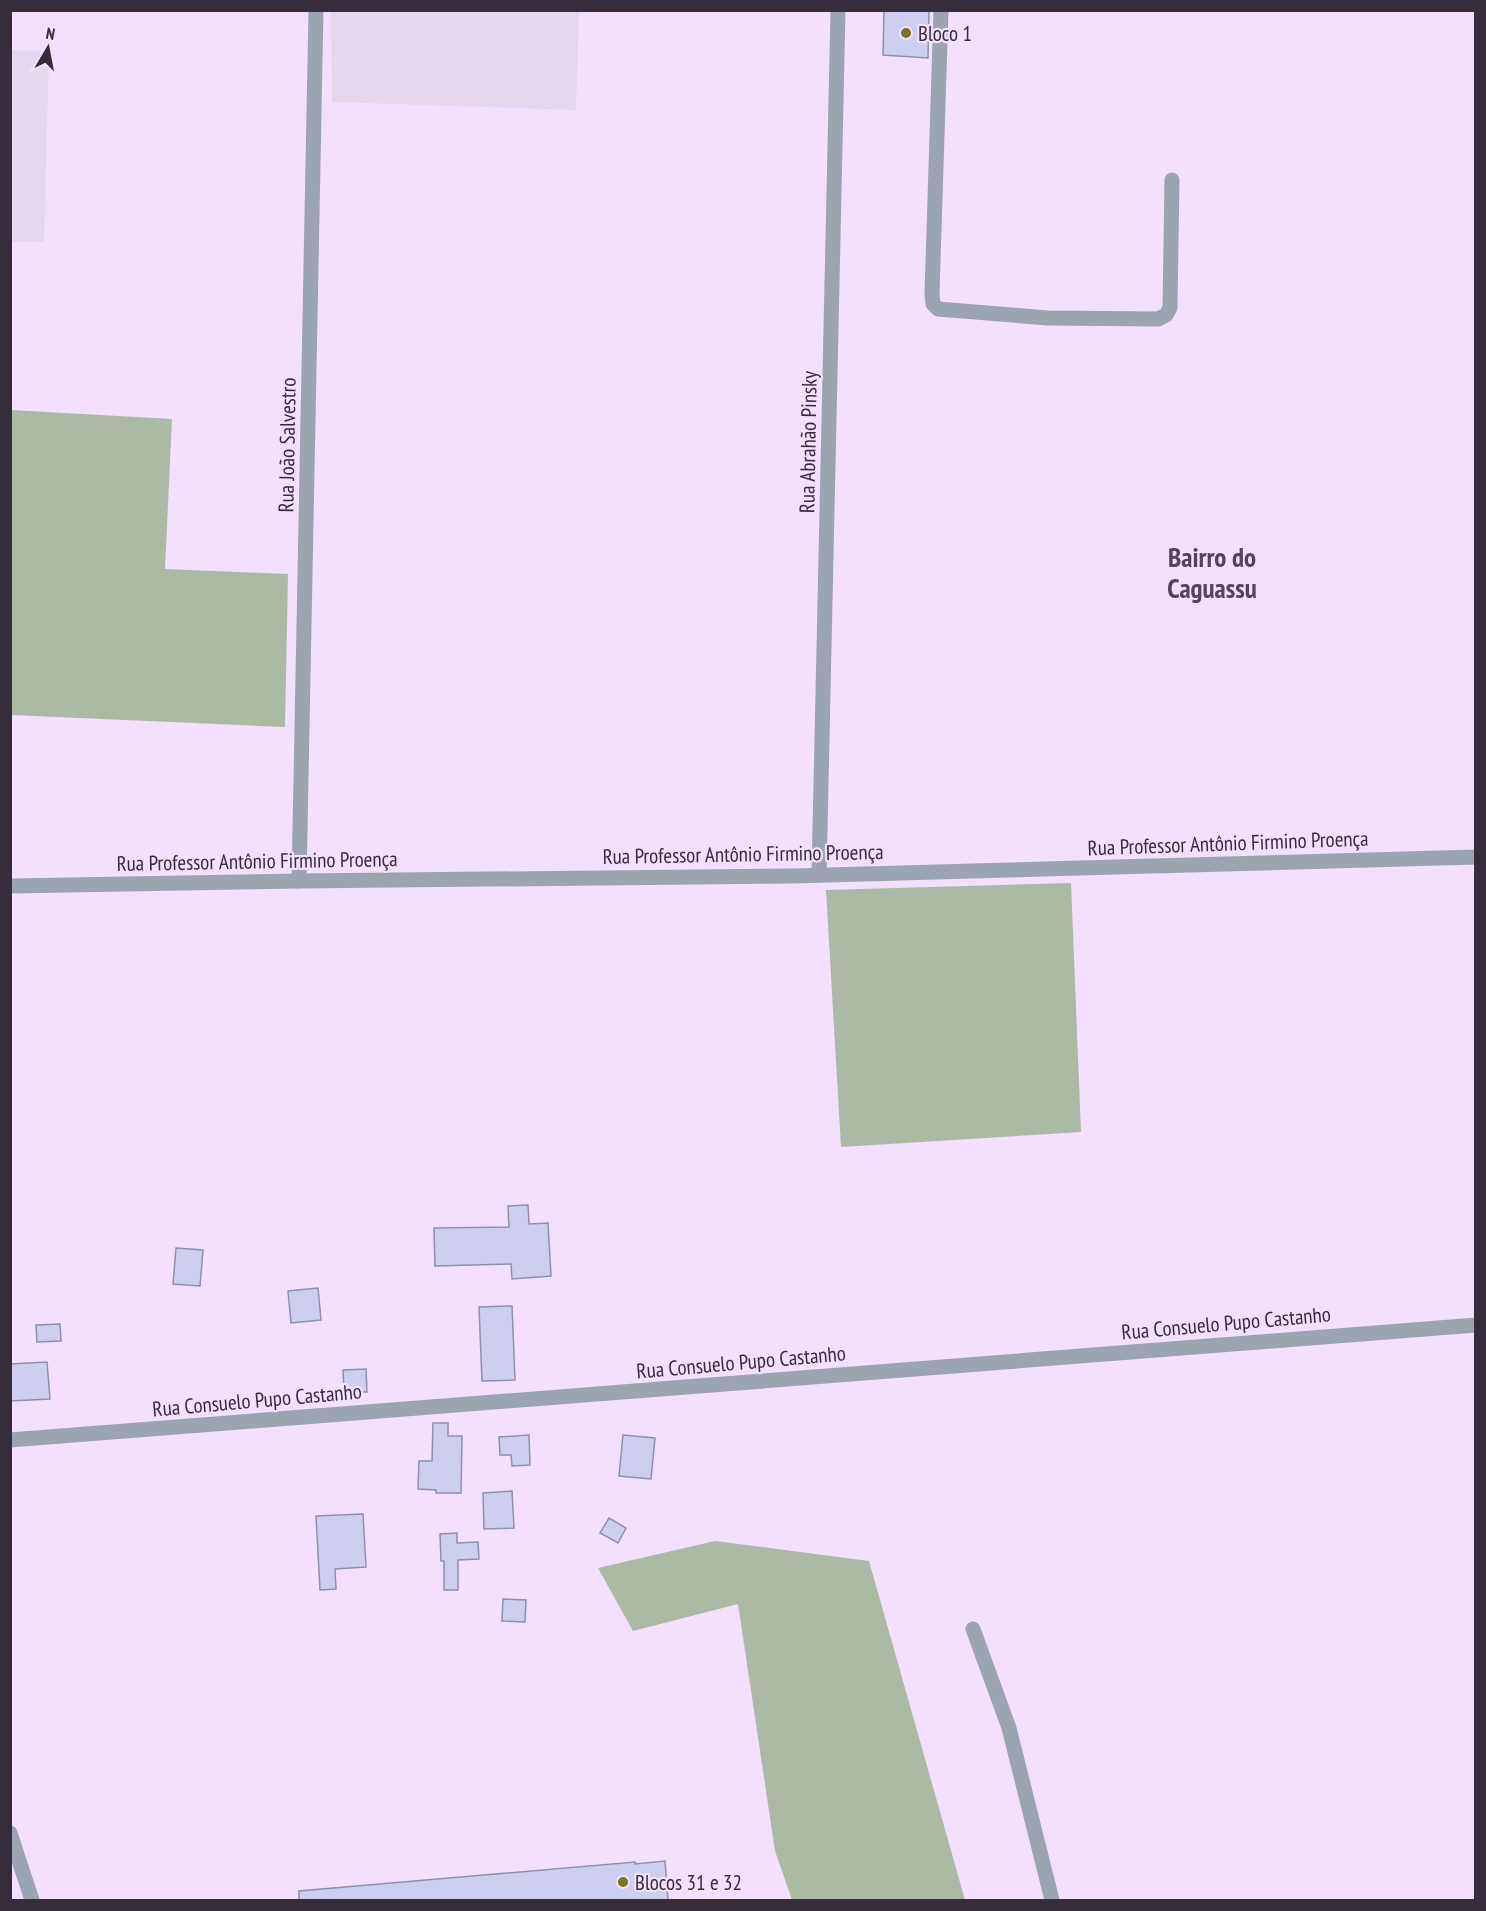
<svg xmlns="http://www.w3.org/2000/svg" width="1486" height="1911" viewBox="0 0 1486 1911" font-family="'PT Sans Narrow',sans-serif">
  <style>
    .commercial { fill: #e6d8ec }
    .green { fill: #acbaa5 }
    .building { fill: #cecff0; stroke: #8f90ae; stroke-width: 1.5 }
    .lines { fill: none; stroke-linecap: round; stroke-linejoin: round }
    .minor { stroke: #9da4b1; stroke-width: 15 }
    .poi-dot { fill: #79771e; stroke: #f3dffe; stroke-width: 2 }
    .labels { text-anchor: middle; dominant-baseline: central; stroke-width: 4.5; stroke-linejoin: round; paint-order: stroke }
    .poi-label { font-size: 21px; fill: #352d39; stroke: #f3dffe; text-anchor: start }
    .street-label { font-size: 21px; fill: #352d39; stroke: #f3dffe }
    .district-label { font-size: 27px; font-weight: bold; fill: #53435b; stroke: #f3dffe }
  </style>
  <rect width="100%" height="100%" fill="#f3dffe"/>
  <g class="commercial">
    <path d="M331 11H579L576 110 332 102Z"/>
    <path d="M11 50 49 51 44 242H11Z"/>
  </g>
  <g class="green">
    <path d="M10 410 172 419 165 569 288 574 285 727 11 715Z"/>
    <path d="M1071 883 1081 1132 841 1147 826 890Z"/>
    <path d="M715 1541 869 1561 965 1900H792L775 1851 738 1604 633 1631 598 1568Z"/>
  </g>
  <g class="building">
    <path d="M884 10H929L928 58 883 55Z"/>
    <path d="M528 1205 529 1224 548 1223 551 1276 512 1279 511 1264 435 1266 434 1228 509 1227 508 1206Z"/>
    <path d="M176 1248 203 1250 200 1286 173 1284Z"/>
    <path d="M318 1288 321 1320 291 1323 288 1291Z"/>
    <path d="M512 1306 515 1380 482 1381 479 1307Z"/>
    <path d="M60 1324 61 1341 37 1342 36 1325Z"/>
    <path d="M47 1362 50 1399 10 1401V1364Z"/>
    <path d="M366 1369 367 1392H344L343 1370Z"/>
    <path d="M433 1423H448V1436H462L461 1493H436V1490L418 1489 419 1461H432Z"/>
    <path d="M529 1435 530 1465 512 1466 511 1455H500L499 1437Z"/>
    <path d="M623 1435 655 1438 651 1479 619 1476Z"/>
    <path d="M512 1491 514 1528 484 1529 483 1493Z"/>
    <path d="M363 1514 366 1567 335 1569 336 1589 320 1590 316 1516Z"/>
    <path d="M609 1518 626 1528 618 1543 600 1533Z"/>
    <path d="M457 1533V1543L478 1542 479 1559 458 1560V1590H444V1561H441L440 1534Z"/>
    <path d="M503 1599 526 1600 525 1622 502 1621Z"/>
    <path d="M665 1861 668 1900H299V1891L635 1862V1864Z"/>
  </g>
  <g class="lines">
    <g class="minor">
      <path d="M941 10 932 293 933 304 938 309 1048 318 1158 319 1166 315 1170 308 1172 180"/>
      <path d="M819 875 838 10"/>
      <path d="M299 881 316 10"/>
      <path d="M10 886 299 881 793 876 1476 857"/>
      <path d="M10 1440 1476 1325"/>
      <path d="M973 1629 1009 1728 1052 1900"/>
      <path d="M10 1833 32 1900"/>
    </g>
  </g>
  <g class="poi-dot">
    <circle cx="906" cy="33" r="6"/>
    <circle cx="623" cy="1882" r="6"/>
  </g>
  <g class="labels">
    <g class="poi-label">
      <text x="918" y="33">Bloco 1</text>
      <text x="635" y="1882">Blocos 31 e 32</text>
    </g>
    <g class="street-label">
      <text transform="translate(808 442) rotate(-89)">Rua Abrahão Pinsky</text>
      <text transform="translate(287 445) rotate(-89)">Rua João Salvestro</text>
      <text transform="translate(1228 843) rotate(-2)">Rua Professor Antônio Firmino Proença</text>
      <text transform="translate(743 854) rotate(-1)">Rua Professor Antônio Firmino Proença</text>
      <text transform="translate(257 861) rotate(-1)">Rua Professor Antônio Firmino Proença</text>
      <text transform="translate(1226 1323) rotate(-5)">Rua Consuelo Pupo Castanho</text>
      <text transform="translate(741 1362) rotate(-5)">Rua Consuelo Pupo Castanho</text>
      <text transform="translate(257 1400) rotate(-5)">Rua Consuelo Pupo Castanho</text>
    </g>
    <g class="district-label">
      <text x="1212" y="557">Bairro do<tspan x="1212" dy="31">Caguassu</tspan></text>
    </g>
  </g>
  <rect width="1486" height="1911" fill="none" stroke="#352d39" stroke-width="24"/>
  <g transform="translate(48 48) rotate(10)" stroke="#f3dffe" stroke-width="4.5" paint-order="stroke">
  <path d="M0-4.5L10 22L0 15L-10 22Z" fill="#352d39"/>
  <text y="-9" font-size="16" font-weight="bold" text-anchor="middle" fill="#352d39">N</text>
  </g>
</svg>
